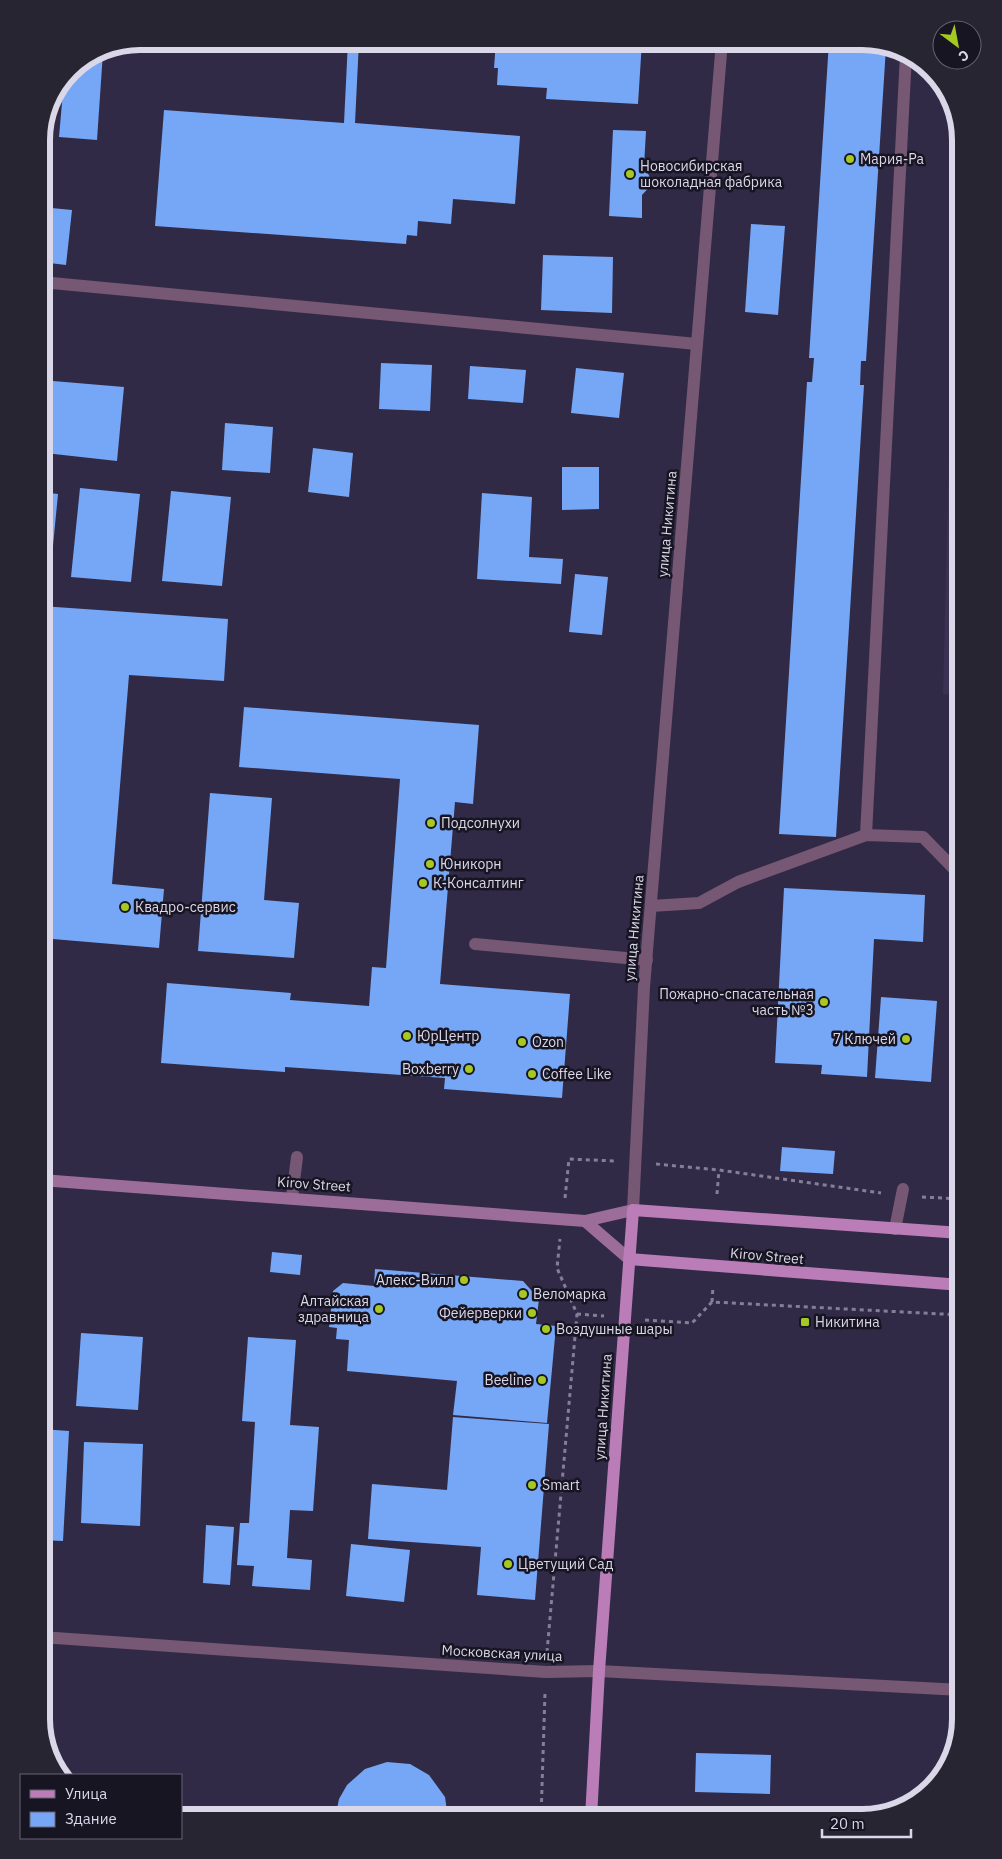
<svg xmlns="http://www.w3.org/2000/svg" width="1002" height="1859" viewBox="0 0 1002 1859" font-family="'IBM Plex Sans',sans-serif">
  <style>
    .built { fill: #3a3153 }
    .building { fill: #76a7f7 }
    .lines { fill: none; stroke-linecap: round; stroke-linejoin: round }
    .path { stroke: #847f96; stroke-width: 3; stroke-dasharray: 4 4; stroke-linecap: butt }
    .service { stroke: #765774; stroke-width: 12 }
    .minor { stroke: #765774; stroke-width: 12 }
    .secondary { stroke: #9d6d9a; stroke-width: 12 }
    .primary { stroke: #bb7db7; stroke-width: 12 }
    .poi-dot { fill: #a5c823; stroke: #181522; stroke-width: 2 }
    .labels { text-anchor: middle; dominant-baseline: central; stroke-width: 5; stroke-linejoin: round; paint-order: stroke }
    .poi-label { font-size: 14px; fill: #dad7e9; stroke: #181522; text-anchor: start }
    .street-label { font-size: 14px; fill: #dad7e9; stroke: #181522 }
    .rim { fill: none; stroke: #dad7e9; stroke-width: 6 }
  </style>
  <rect width="100%" height="100%" fill="#312a46"/>
  <path class="built" d="M955 213H961V695L943 694Z"/>
  <g class="building">
    <path d="M348 41H359L355 123 520 136 515 204 453 199 451 224 418 221 417 236 407 235 406 244 155 226 164 110 344 123Z"/>
    <path d="M496 41H642L638 104 546 99 547 88 497 85 498 68H494Z"/>
    <path d="M748 41H788V47L748 44Z"/>
    <path d="M829 41H869L886 47 866 361H861L860 385H864L836 837 779 834 807 382H812L814 358H809Z"/>
    <path d="M98 52H103L97 140 59 137 64 80 70 70Z"/>
    <path d="M613 130 646 131 644 166 653 183 642 195V218L609 216Z"/>
    <path d="M41 207 72 210 66 265 41 262Z"/>
    <path d="M751 224 785 226 778 315 745 312Z"/>
    <path d="M543 255 613 257 612 313 541 310Z"/>
    <path d="M381 363 432 365 430 411 379 409Z"/>
    <path d="M470 366 526 370 523 403 468 399Z"/>
    <path d="M576 368 624 373 619 418 571 413Z"/>
    <path d="M53 381 124 387 117 461 45 453Z"/>
    <path d="M225 423 273 427 270 473 222 470Z"/>
    <path d="M313 448 353 453 349 497 308 492Z"/>
    <path d="M562 467H599V509L562 510Z"/>
    <path d="M80 488 140 494 131 582 71 577Z"/>
    <path d="M171 491 231 497 222 586 162 581Z"/>
    <path d="M41 492 58 494 50 577 41 576Z"/>
    <path d="M482 493 532 497 529 557 563 559 561 584 477 579Z"/>
    <path d="M575 574 608 577 602 635 569 632Z"/>
    <path d="M41 606 228 619 224 681 129 675 112 884 164 889 159 948 41 938Z"/>
    <path d="M244 707 479 725 473 804 455 802 440 984 570 994 562 1098 444 1089 445 1078 285 1067V1072L161 1063 167 983 291 993 290 1000 369 1006 372 967 386 968 400 779 239 767Z"/>
    <path d="M210 793 272 798 264 900 299 903 294 958 198 951Z"/>
    <path d="M784 888 925 895 923 942 874 939 867 1077 821 1074 822 1065 775 1063Z"/>
    <path d="M881 997 937 1001 931 1082 875 1078Z"/>
    <path d="M959 1046H961V1079H957Z"/>
    <path d="M782 1147 835 1151 833 1174 780 1171Z"/>
    <path d="M272 1252 302 1255 300 1275 270 1272Z"/>
    <path d="M375 1269 523 1281 539 1299 536 1324 556 1326 547 1423 453 1415 457 1381 347 1371 349 1340 336 1339 337 1328 329 1327 333 1291 343 1283 374 1286Z"/>
    <path d="M81 1333 143 1337 138 1410 76 1406Z"/>
    <path d="M248 1337 296 1340 290 1425 319 1427 313 1511 290 1510 287 1558 312 1560 310 1590 252 1586 254 1566 237 1565 240 1523H249L255 1422 242 1421Z"/>
    <path d="M453 1417 549 1424 535 1600 477 1595 481 1547 368 1539 372 1484 447 1490Z"/>
    <path d="M41 1429 69 1431 63 1541 41 1540Z"/>
    <path d="M84 1442 143 1444 140 1526 81 1523Z"/>
    <path d="M206 1525 234 1527 230 1585 203 1583Z"/>
    <path d="M351 1544 410 1550 404 1602 346 1596Z"/>
    <path d="M41 1699 51 1700 48 1750 41 1719Z"/>
    <path d="M696 1753 771 1755 770 1794 695 1792Z"/>
    <path d="M387 1762 410 1764 429 1775 445 1797 448 1818H335L339 1799 347 1785 365 1769Z"/>
  </g>
  <g class="lines">
    <g class="path">
      <path d="M656 1164 719 1170 881 1193"/>
      <path d="M717 1194 719 1170"/>
      <path d="M922 1197 961 1199"/>
      <path d="M565 1198 569 1159 615 1161"/>
      <path d="M712 1302 713 1286"/>
      <path d="M577 1314 604 1316"/>
      <path d="M645 1320 692 1323 712 1302 961 1315"/>
      <path d="M547 1652 577 1314 557 1268 560 1239"/>
      <path d="M541 1818 545 1693"/>
    </g>
    <g class="service">
      <path d="M41 282 697 344"/>
      <path d="M866 835 906 54"/>
      <path d="M651 906 699 903 738 882 866 835 923 837 961 876"/>
      <path d="M475 944 647 960"/>
      <path d="M292 1197 297 1157"/>
      <path d="M895 1229 903 1189"/>
    </g>
    <g class="minor">
      <path d="M633 1210 644 987 722 41"/>
      <path d="M41 1637 546 1672 599 1671 961 1690"/>
    </g>
    <g class="secondary">
      <path d="M41 1180 585 1221 633 1210"/>
      <path d="M585 1221 629 1259"/>
    </g>
    <g class="primary">
      <path d="M629 1259 961 1285"/>
      <path d="M591 1818 599 1671 633 1210 961 1233"/>
    </g>
  </g>
  <g class="poi-dot">
    <circle cx="850" cy="159" r="5"/>
    <circle cx="630" cy="174" r="5"/>
    <circle cx="431" cy="823" r="5"/>
    <circle cx="430" cy="864" r="5"/>
    <circle cx="423" cy="883" r="5"/>
    <circle cx="125" cy="907" r="5"/>
    <circle cx="824" cy="1002" r="5"/>
    <circle cx="407" cy="1036" r="5"/>
    <circle cx="906" cy="1039" r="5"/>
    <circle cx="522" cy="1042" r="5"/>
    <circle cx="469" cy="1069" r="5"/>
    <circle cx="532" cy="1074" r="5"/>
    <circle cx="464" cy="1280" r="5"/>
    <circle cx="523" cy="1294" r="5"/>
    <circle cx="379" cy="1309" r="5"/>
    <circle cx="532" cy="1313" r="5"/>
    <rect x="800" y="1317" width="10" height="10" rx="2.5"/>
    <circle cx="546" cy="1329" r="5"/>
    <circle cx="542" cy="1380" r="5"/>
    <circle cx="532" cy="1485" r="5"/>
    <circle cx="508" cy="1564" r="5"/>
  </g>
  <g class="labels">
    <g class="poi-label">
      <text x="860" y="159">Мария-Ра</text>
      <text x="640" y="166">Новосибирская<tspan x="640" dy="16">шоколадная фабрика</tspan></text>
      <text x="441" y="823">Подсолнухи</text>
      <text x="440" y="864">Юникорн</text>
      <text x="433" y="883">К-Консалтинг</text>
      <text x="135" y="907">Квадро-сервис</text>
      <text x="814" y="994" text-anchor="end">Пожарно-спасательная<tspan x="814" dy="16">часть №3</tspan></text>
      <text x="417" y="1036">ЮрЦентр</text>
      <text x="896" y="1039" text-anchor="end">7 Ключей</text>
      <text x="532" y="1042">Ozon</text>
      <text x="459" y="1069" text-anchor="end">Boxberry</text>
      <text x="542" y="1074">Coffee Like</text>
      <text x="454" y="1280" text-anchor="end">Алекс-Вилл</text>
      <text x="533" y="1294">Веломарка</text>
      <text x="369" y="1301" text-anchor="end">Алтайская<tspan x="369" dy="16">здравница</tspan></text>
      <text x="522" y="1313" text-anchor="end">Фейерверки</text>
      <text x="815" y="1322">Никитина</text>
      <text x="556" y="1329">Воздушные шары</text>
      <text x="532" y="1380" text-anchor="end">Beeline</text>
      <text x="542" y="1485">Smart</text>
      <text x="518" y="1564">Цветущий Сад</text>
    </g>
    <g class="street-label">
      <text transform="translate(667 524) rotate(-85)">улица Никитина</text>
      <text transform="translate(634 928) rotate(-85)">улица Никитина</text>
      <text transform="translate(314 1184) rotate(4)">Kirov Street</text>
      <text transform="translate(767 1256) rotate(5)">Kirov Street</text>
      <text transform="translate(603 1407) rotate(-86)">улица Никитина</text>
      <text transform="translate(502 1653) rotate(3)">Московская улица</text>
    </g>
  </g>
  <path d="M0 0H1002V1859H0ZM140 50H862A90 90 0 0 1 952 140V1719A90 90 0 0 1 862 1809H140A90 90 0 0 1 50 1719V140A90 90 0 0 1 140 50Z" fill="#282532" fill-rule="evenodd"/>
  <path class="rim" d="M140 50H862A90 90 0 0 1 952 140V1719A90 90 0 0 1 862 1809H140A90 90 0 0 1 50 1719V140A90 90 0 0 1 140 50Z"/>
  <rect x="20" y="1774" width="162" height="65" fill="#181522" stroke="#666372"/>
  <rect x="30" y="1790" width="25" height="8" fill="#bb7db7" stroke="#666372"/>
  <text x="65" y="1799" font-size="15" fill="#dad7e9">Улица</text>
  <rect x="30" y="1812" width="25" height="15" fill="#76a7f7" stroke="#666372"/>
  <text x="65" y="1824" font-size="15" fill="#dad7e9">Здание</text>
  <g transform="translate(957 45) rotate(148)"><circle r="24" fill="#181522" stroke="#666372"/>
  <path d="M0-4L9 19L0 12L-9 19Z" fill="#a5c823"/>
  <text y="-8" font-size="14" font-weight="bold" text-anchor="middle" fill="#dad7e9">С</text>
  </g>
  <path d="M822 1829v8h89v-8" fill="none" stroke="#dad7e9" stroke-width="2.5"/>
  <text x="830" y="1829" font-size="15" fill="#dad7e9" stroke="#181522" stroke-width="4" paint-order="stroke">20 m</text>
</svg>
